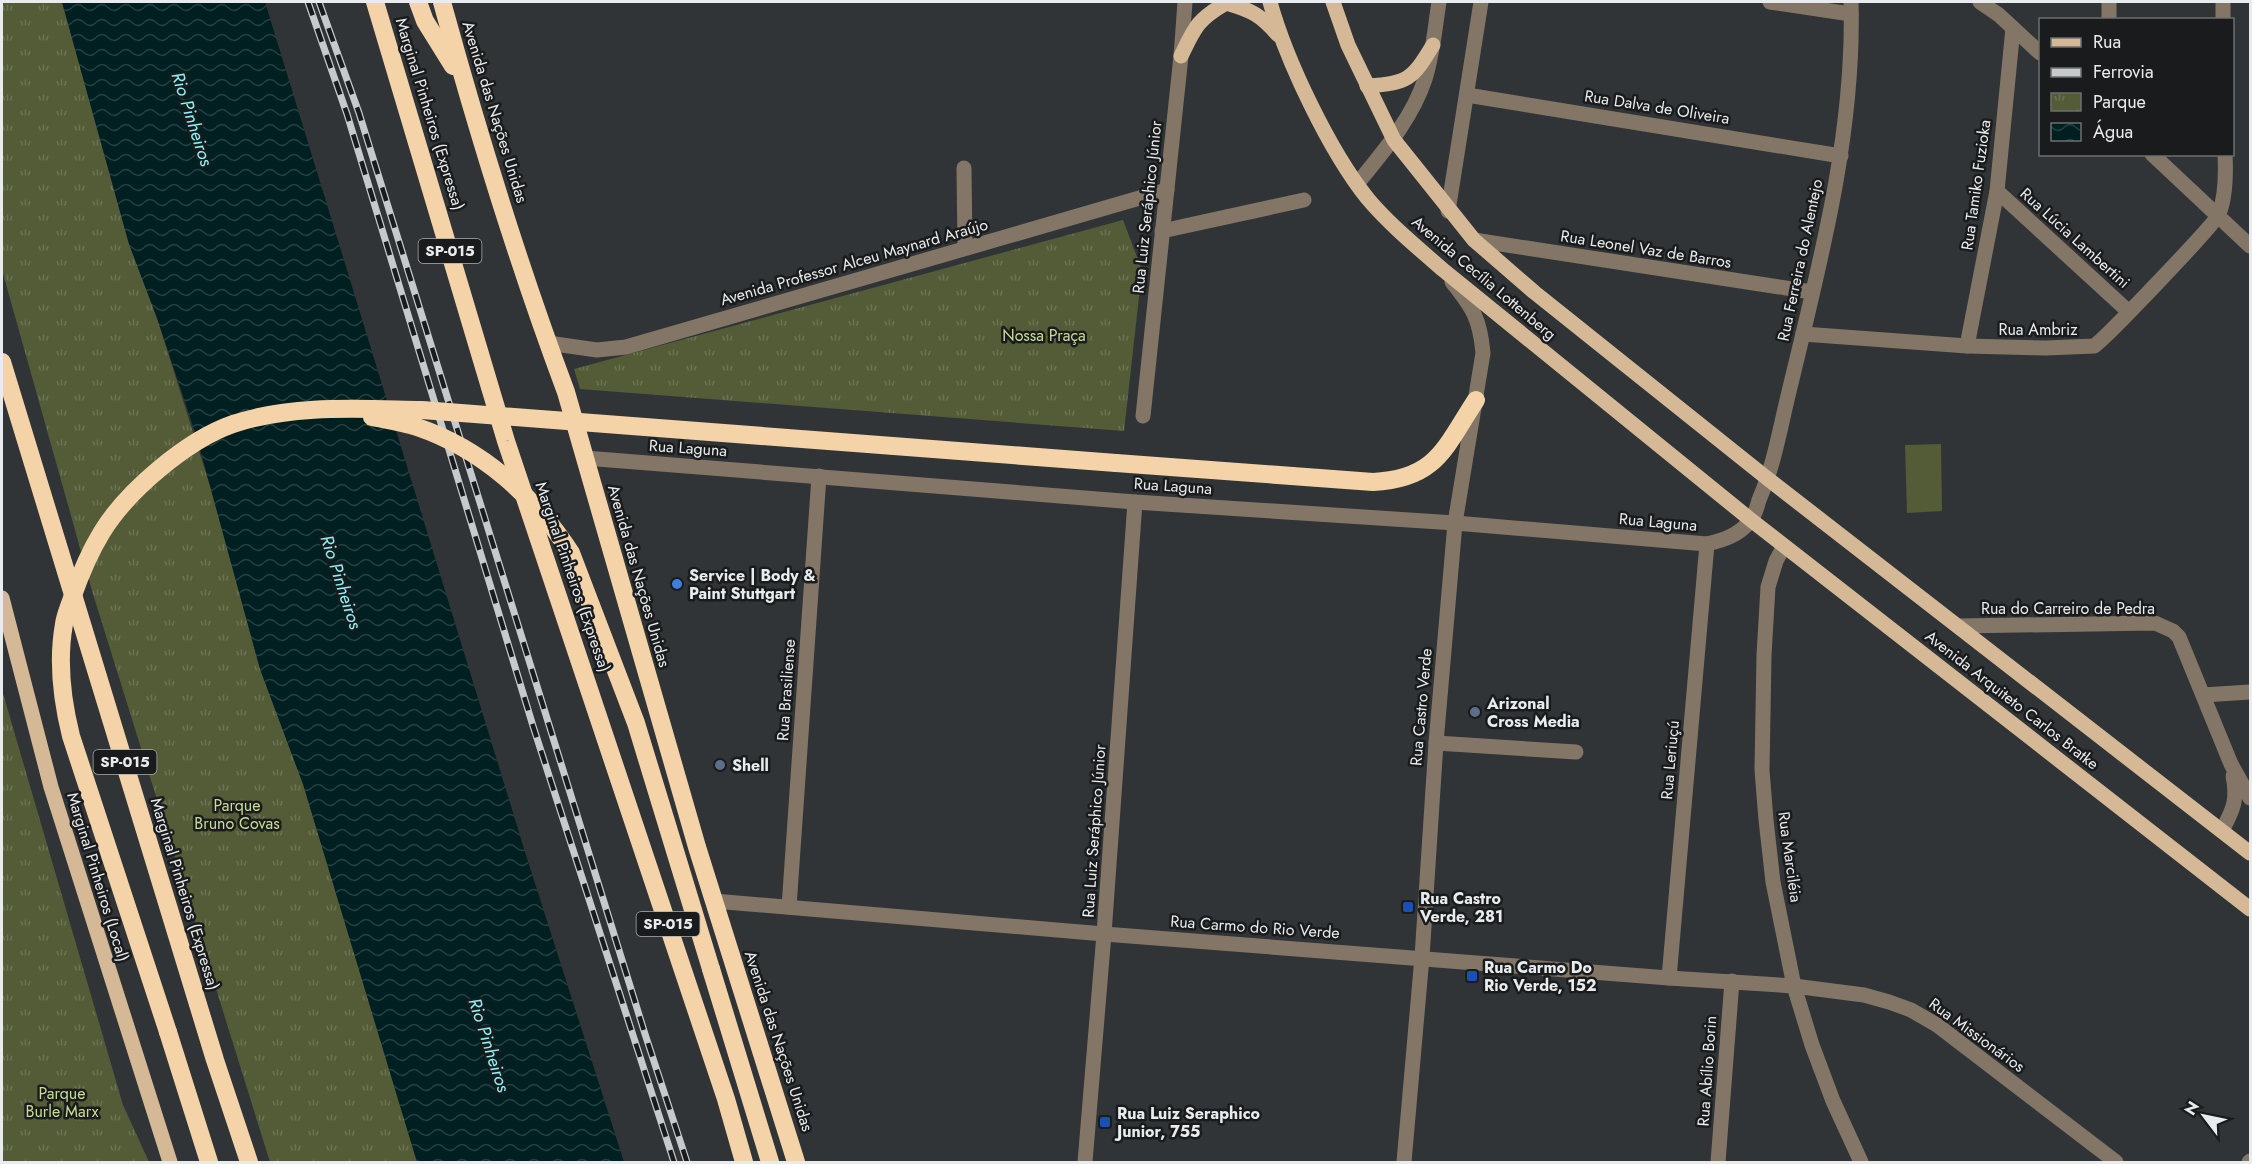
<svg xmlns="http://www.w3.org/2000/svg" width="2252" height="1164" viewBox="0 0 2252 1164" font-family="Jost,sans-serif">
  <style>
    .grass { fill: #535c37 }
    .park { fill: url(#park-tufts) }
    .water { fill: url(#water-waves) }
    .lines { fill: none; stroke-linecap: round; stroke-linejoin: round }
    .minor { stroke: #847666; stroke-width: 15 }
    .major { stroke: #d5b996; stroke-width: 15 }
    .highway { stroke: #f5d3a9; stroke-width: 18 }
    .rail-casing { stroke: #c7cacc; stroke-width: 7 }
    .rail { stroke: #191b1c; stroke-width: 4.5; stroke-dasharray: 14; stroke-linecap: butt }
    .highway-bridge { stroke: #f5d3a9; stroke-width: 18 }
    .shop-dot { fill: #3f7fe0; stroke: #191b1c; stroke-width: 2 }
    .service-dot { fill: #5c6f8a; stroke: #191b1c; stroke-width: 2 }
    .transit-dot { fill: #1a4fb4; stroke: #191b1c; stroke-width: 2 }
    .labels { text-anchor: middle; dominant-baseline: central; stroke-width: 5; stroke-linejoin: round; paint-order: stroke }
    .shield { fill: #191b1c; stroke: #abadaf; stroke-width: 1.5 }
    .shield-label { font-size: 15px; font-weight: bold; fill: #e9ecee }
    .street-label { font-size: 16px; fill: #e9ecee; stroke: #191b1c }
    .park-label { font-size: 16px; fill: #cadd94; stroke: #191b1c }
    .poi-label { font-size: 16px; font-weight: bold; fill: #e9ecee; stroke: #191b1c; text-anchor: start }
    .water-label { font-size: 18px; font-style: italic; fill: #8bf3f8; stroke: #191b1c }
  </style>
  <defs>
    <pattern id="park-tufts" width="24" height="20" patternUnits="userSpaceOnUse" patternTransform="scale(1.5)"><rect width="24" height="20" fill="#535c37"/><path d="M3 7l-1-3M5 7V3M7 7l1-3M15 17l-1-3M17 17v-4M19 17l1-3" fill="none" stroke="#6c7454"/></pattern>
    <pattern id="water-waves" width="16" height="10" patternUnits="userSpaceOnUse" patternTransform="scale(1.5)"><rect width="16" height="10" fill="#001f20"/><path d="M0 5q4-4 8 0t8 0" fill="none" stroke="#254041"/></pattern>
  </defs>
  <rect width="100%" height="100%" fill="#303436"/>
  <path class="grass" d="M1941 444 1942 511 1907 513 1905 445Z"/>
  <g class="park">
    <path d="M2 2H62L129 244 157 318 210 486 260 669 303 784 417 1162H270L93 594 2 270Z"/>
    <path d="M1123 220 1142 270 1124 431 580 389 574 369Z"/>
    <path d="M2 690 123 1105 149 1162H2Z"/>
  </g>
  <path class="water" d="M62 2H265L525 852 624 1162H417L303 784 260 669 197 438 157 318 129 244Z"/>
  <g class="lines">
    <g class="minor">
      <path d="M1770 2 1851 14"/>
      <path d="M1980 2 1999 15 2040 53"/>
      <path d="M2109 2V20"/>
      <path d="M2223 2V20"/>
      <path d="M1467 95 1841 156"/>
      <path d="M2152 154 2250 246"/>
      <path d="M964 168 965 248"/>
      <path d="M1357 184C1383 152 1412 119 1425 79 1433 54 1435 27 1439 2"/>
      <path d="M1997 191 2129 312"/>
      <path d="M1448 211 1481 2"/>
      <path d="M1162 231 1304 200"/>
      <path d="M1474 240 1812 292"/>
      <path d="M1803 334 1967 346 2046 348 2094 346C2104 340 2215 224 2219 214 2226 196 2226 174 2225 154"/>
      <path d="M548 343 597 350 626 347 1167 190"/>
      <path d="M1967 346 1997 191 2013 28"/>
      <path d="M1143 416 1181 56 1185 2"/>
      <path d="M585 458 1135 502 1455 523 1707 544C1724 540 1739 535 1750 521 1755 516 1757 507 1759 500 1773 468 1779 434 1787 400 1818 270 1855 136 1851 2"/>
      <path d="M1784 546 1776 561 1768 587 1764 655 1762 770 1766 820 1773 882 1794 986 1812 1045 1833 1101 1861 1162"/>
      <path d="M1959 626 2155 623 2173 631 2179 637 2231 764 2250 798"/>
      <path d="M2203 695 2250 692"/>
      <path d="M1436 743 1576 752"/>
      <path d="M2222 831C2233 809 2238 801 2233 776"/>
      <path d="M714 901 1104 934 1669 978 1794 986 1864 995 1889 1002 1911 1010 1937 1025 2116 1162"/>
      <path d="M789 907 819 476"/>
      <path d="M1669 978 1707 544"/>
      <path d="M1085 1162 1104 934 1135 502"/>
      <path d="M1404 1162 1422 957 1436 743 1455 523 1483 353C1480 319 1473 308 1452 282"/>
      <path d="M1718 1162 1732 981"/>
      <path d="M2249 1162 2250 1161"/>
    </g>
    <g class="major">
      <path d="M1270 2C1286 60 1330 152 1368 199 1390 225 1417 247 1442 269L1751 520 2250 909"/>
      <path d="M1333 2 1348 45 1394 140 1474 240 1534 292 1768 479 2250 853"/>
      <path d="M1181 56C1195 27 1197 20 1226 3 1251 10 1261 15 1278 35"/>
      <path d="M1367 86C1408 83 1412 80 1433 45"/>
      <path d="M2 598 51 787 170 1162"/>
    </g>
    <g class="highway">
      <path d="M375 2 506 441 726 1099 744 1162"/>
      <path d="M418 2 425 21 453 66"/>
      <path d="M442 2C478 133 518 264 566 392L697 847 796 1162"/>
      <path d="M2 362 215 1060 249 1162"/>
      <path d="M1116 463 1373 482C1437 479 1445 447 1476 400"/>
      <path d="M711 969 770 1162"/>
      <path d="M168 1032 209 1162"/>
    </g>
    <defs>
      <g id="rail">
        <path d="M308 2 347 114 533 726 674 1162"/>
        <path d="M319 2 359 113 645 1034 687 1162"/>
      </g>
    </defs>
    <use href="#rail" class="rail-casing"/>
    <use href="#rail" class="rail"/>
    <g class="highway-bridge">
      <path d="M372 417C387 420 402 422 417 427 482 449 534 496 571 553L636 723 711 969"/>
      <path d="M168 1032 71 736C62 700 57 663 64 624 65 616 69 607 72 598 80 575 89 553 102 532 127 491 187 440 233 424 293 404 360 409 422 410L1116 463"/>
    </g>
  </g>
  <circle class="shop-dot" cx="677" cy="584" r="6"/>
  <g class="service-dot">
    <circle cx="1475" cy="712" r="6"/>
    <circle cx="720" cy="765" r="6"/>
  </g>
  <g class="transit-dot">
    <rect x="1402" y="901" width="12" height="12" rx="3"/>
    <rect x="1466" y="970" width="12" height="12" rx="3"/>
    <rect x="1099" y="1116" width="12" height="12" rx="3"/>
  </g>
  <g class="labels">
    <g class="shield">
      <rect x="418.5" y="239" width="63" height="24" rx="4.5"/>
      <rect x="93.5" y="750" width="63" height="24" rx="4.5"/>
      <rect x="636.5" y="912" width="63" height="24" rx="4.5"/>
    </g>
    <g class="shield-label">
      <text x="450" y="251">SP-015</text>
      <text x="125" y="762">SP-015</text>
      <text x="668" y="924">SP-015</text>
    </g>
    <g class="street-label">
      <text transform="translate(1657 107) rotate(9)">Rua Dalva de Oliveira</text>
      <text transform="translate(495 112) rotate(73)">Avenida das Nações Unidas</text>
      <text transform="translate(430 114) rotate(73)">Marginal Pinheiros (Expressa)</text>
      <text transform="translate(1976 185) rotate(-82)">Rua Tamiko Fuzioka</text>
      <text transform="translate(1147 207) rotate(-84)">Rua Luiz Seráphico Júnior</text>
      <text transform="translate(2075 238) rotate(42)">Rua Lúcia Lambertini</text>
      <text transform="translate(1646 249) rotate(9)">Rua Leonel Vaz de Barros</text>
      <text transform="translate(1800 260) rotate(-78)">Rua Ferreira do Alentejo</text>
      <text transform="translate(854 262) rotate(-16)">Avenida Professor Alceu Maynard Araújo</text>
      <text transform="translate(1484 278) rotate(40)">Avenida Cecília Lottenberg</text>
      <text x="2038" y="329">Rua Ambriz</text>
      <text transform="translate(688 448) rotate(4)">Rua Laguna</text>
      <text transform="translate(1173 486) rotate(4)">Rua Laguna</text>
      <text transform="translate(1658 522) rotate(5)">Rua Laguna</text>
      <text transform="translate(639 576) rotate(74)">Avenida das Nações Unidas</text>
      <text transform="translate(573 577) rotate(71)">Marginal Pinheiros (Expressa)</text>
      <text x="2068" y="608">Rua do Carreiro de Pedra</text>
      <text transform="translate(786 690) rotate(-86)">Rua Brasiliense</text>
      <text transform="translate(2012 700) rotate(38)">Avenida Arquiteto Carlos Bratke</text>
      <text transform="translate(1421 707) rotate(-85)">Rua Castro Verde</text>
      <text transform="translate(1670 760) rotate(-85)">Rua Leriuçú</text>
      <text transform="translate(1094 831) rotate(-86)">Rua Luiz Seráphico Júnior</text>
      <text transform="translate(1790 857) rotate(82)">Rua Marciléia</text>
      <text transform="translate(98 877) rotate(73)">Marginal Pinheiros (Local)</text>
      <text transform="translate(185 894) rotate(73)">Marginal Pinheiros (Expressa)</text>
      <text transform="translate(1255 927) rotate(4)">Rua Carmo do Rio Verde</text>
      <text transform="translate(1977 1035) rotate(36)">Rua Missionários</text>
      <text transform="translate(779 1041) rotate(72)">Avenida das Nações Unidas</text>
      <text transform="translate(1707 1071) rotate(-86)">Rua Abílio Borin</text>
    </g>
    <g class="park-label">
      <text x="1044" y="335">Nossa Praça</text>
      <text x="237" y="805">Parque<tspan x="237" dy="18">Bruno Covas</tspan></text>
      <text x="62" y="1093">Parque<tspan x="62" dy="18">Burle Marx</tspan></text>
    </g>
    <g class="poi-label">
      <text x="689" y="575">Service | Body &amp;<tspan x="689" dy="18">Paint Stuttgart</tspan></text>
      <text x="1487" y="703">Arizonal<tspan x="1487" dy="18">Cross Media</tspan></text>
      <text x="732" y="765">Shell</text>
      <text x="1420" y="898">Rua Castro<tspan x="1420" dy="18">Verde, 281</tspan></text>
      <text x="1484" y="967">Rua Carmo Do<tspan x="1484" dy="18">Rio Verde, 152</tspan></text>
      <text x="1117" y="1113">Rua Luiz Seraphico<tspan x="1117" dy="18">Junior, 755</tspan></text>
    </g>
    <g class="water-label">
      <text transform="translate(192 119) rotate(72)">Rio Pinheiros</text>
      <text transform="translate(341 582) rotate(72)">Rio Pinheiros</text>
      <text transform="translate(489 1045) rotate(72)">Rio Pinheiros</text>
    </g>
  </g>
  <rect width="2252" height="1164" fill="none" stroke="#e9ecee" stroke-width="6"/>
  <rect x="2039" y="18" width="195" height="138" fill="#191b1c" stroke="#6c6f70" stroke-width="1.5"/>
  <rect x="2051" y="38" width="30" height="9" fill="#d5b996" stroke="#6c6f70" stroke-width="1.5"/>
  <text x="2093" y="48" font-size="18" fill="#e9ecee">Rua</text>
  <rect x="2051" y="68" width="30" height="9" fill="#c7cacc" stroke="#6c6f70" stroke-width="1.5"/>
  <text x="2093" y="78" font-size="18" fill="#e9ecee">Ferrovia</text>
  <rect x="2051" y="93" width="30" height="18" fill="url(#park-tufts)" stroke="#6c6f70" stroke-width="1.5"/>
  <text x="2093" y="108" font-size="18" fill="#e9ecee">Parque</text>
  <rect x="2051" y="123" width="30" height="18" fill="url(#water-waves)" stroke="#6c6f70" stroke-width="1.5"/>
  <text x="2093" y="138" font-size="18" fill="#e9ecee">Água</text>
  <g transform="translate(2204 1116) rotate(302)" stroke="#191b1c" stroke-width="4.5" paint-order="stroke">
  <path d="M0-4.5L10 22L0 15L-10 22Z" fill="#e9ecee"/>
  <text y="-9" font-size="16" font-weight="bold" text-anchor="middle" fill="#e9ecee">N</text>
  </g>
</svg>
